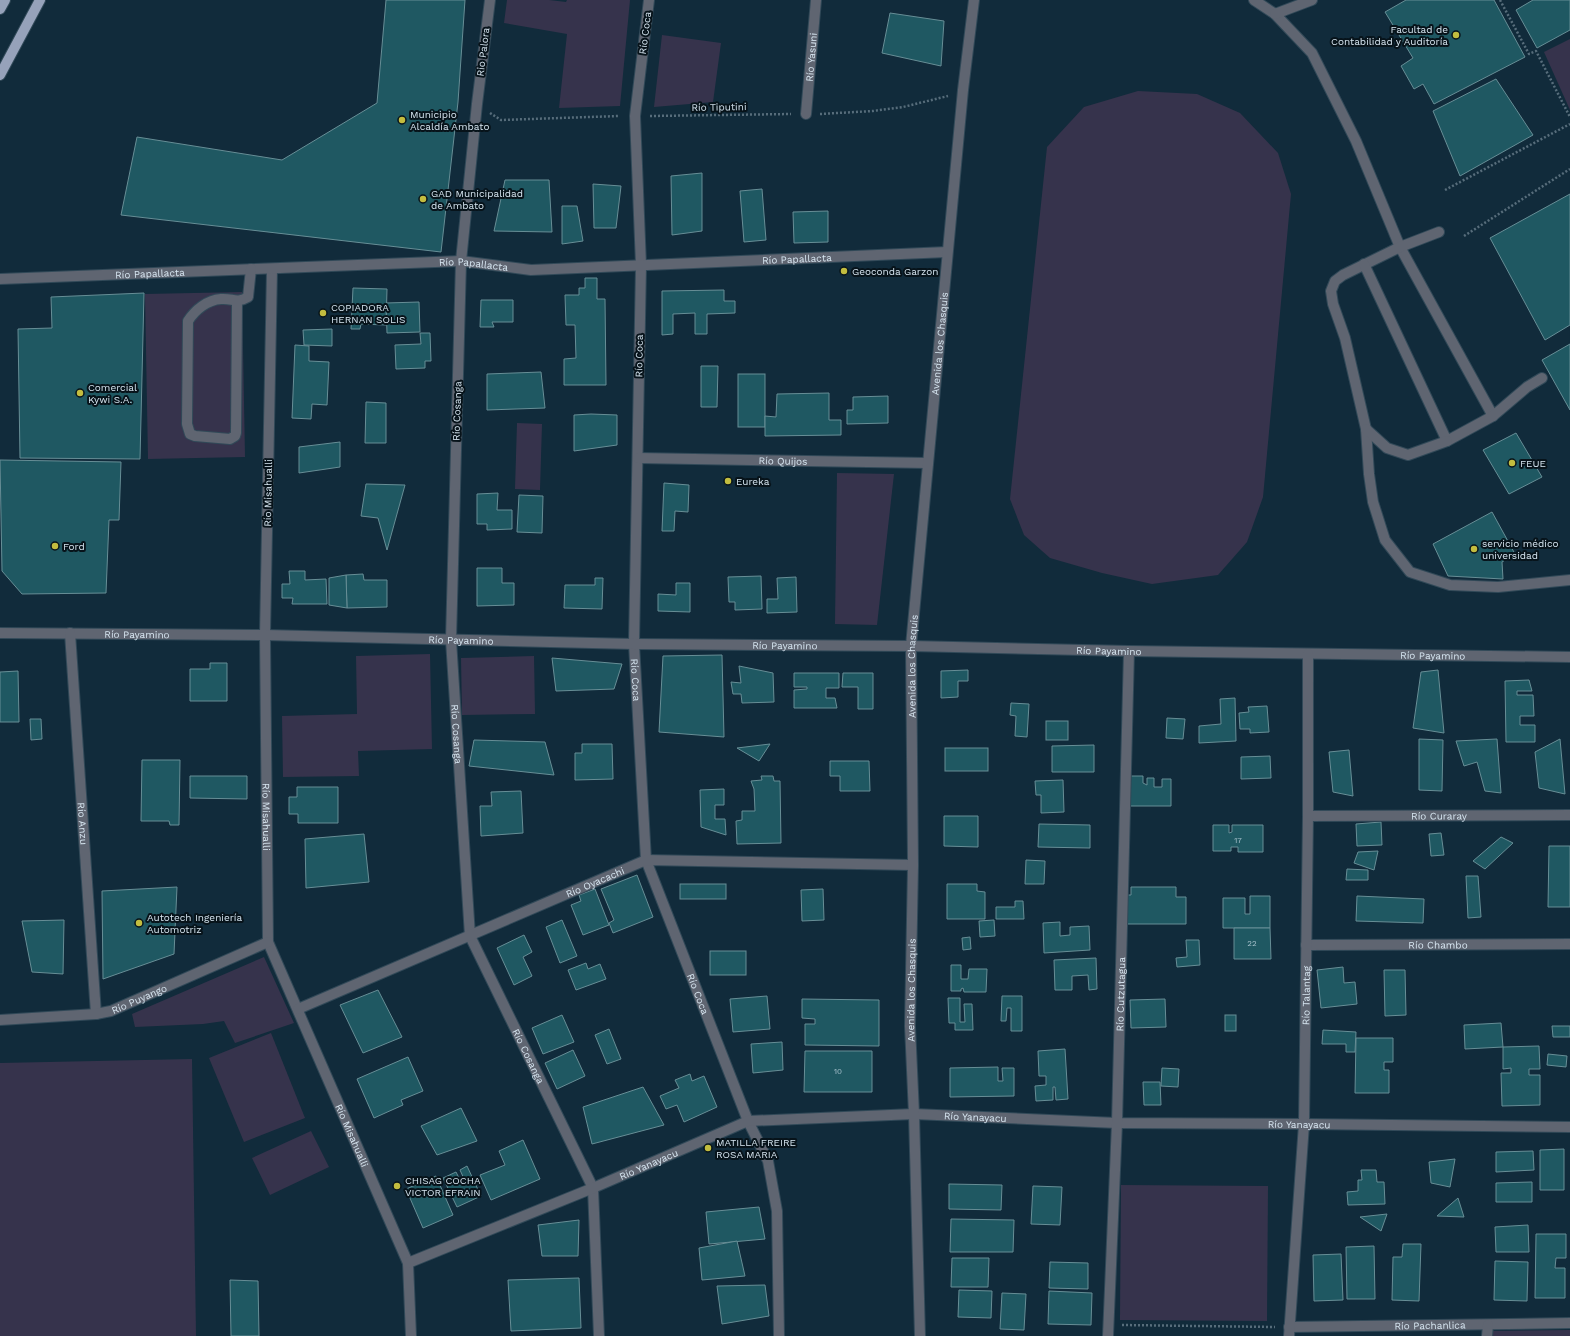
<svg xmlns="http://www.w3.org/2000/svg" width="1570" height="1336" viewBox="0 0 1570 1336" font-family="'Work Sans',sans-serif">
  <style>
    .green { fill: #36334c }
    .building { fill: #1f5862; stroke: #678e96 }
    .lines { fill: none; stroke-linecap: round; stroke-linejoin: round }
    .minor-casing { stroke: #314958; stroke-width: 12 }
    .major-casing { stroke: #314958; stroke-width: 12 }
    .path { stroke: #576d7b; stroke-width: 2.5; stroke-dasharray: 2 2; stroke-linecap: butt }
    .minor { stroke: #5f6571; stroke-width: 10 }
    .major { stroke: #96a2ba; stroke-width: 10 }
    .poi-dot { fill: #c3bd3f; stroke: #07131a; stroke-width: 1.5 }
    .labels { text-anchor: middle; dominant-baseline: central; stroke-width: 4; stroke-linejoin: round; paint-order: stroke }
    .number-label { font-size: 8px; fill: #a9c2cd }
    .poi-label { font-size: 10px; fill: #d7e6f1; stroke: #07131a; text-anchor: start }
    .street-label { font-size: 10px; fill: #d7e6f1; stroke: #07131a }
  </style>
  <rect width="100%" height="100%" fill="#112b3b"/>
  <g class="green">
    <path d="M507 0H549L566 2 567 0H630L620 106 559 108 567 34 504 23Z"/>
    <path d="M662 35 721 43 713 102 654 107Z"/>
    <path d="M1570 39V110L1544 52Z"/>
    <path d="M1138 91 1197 94 1240 113 1278 153 1291 194 1263 497 1247 542 1218 575 1152 584 1102 573 1050 558 1024 535 1010 499 1047 147 1084 107Z"/>
    <path d="M242 292 245 457 148 459 145 294Z"/>
    <path d="M517 423 542 424 540 490 515 489Z"/>
    <path d="M837 473 894 474 877 625 835 624Z"/>
    <path d="M430 654 432 749 358 751 359 776 283 777 282 716 357 714 356 656Z"/>
    <path d="M534 656 535 714 462 715 461 658Z"/>
    <path d="M264 957 294 1023 235 1043 224 1021 203 1024 135 1027 132 1014Z"/>
    <path d="M271 1033 305 1118 244 1142 209 1058Z"/>
    <path d="M192 1059 196 1336H0V1063Z"/>
    <path d="M311 1131 329 1167 270 1195 252 1158Z"/>
    <path d="M1121 1185 1268 1186 1267 1321 1120 1320Z"/>
    <path d="M1570 1330V1336H1493V1331Z"/>
  </g>
  <g class="building">
    <path d="M386 0H465L458 102 441 252 121 215 137 137 282 160 377 103Z"/>
    <path d="M1406 0H1494L1525 57 1434 104 1423 84 1414 89 1401 66 1413 58 1385 12Z"/>
    <path d="M1533 0H1570V30L1537 48 1516 10Z"/>
    <path d="M890 13 944 21 941 66 882 53Z"/>
    <path d="M1496 79 1533 135 1460 176 1433 111Z"/>
    <path d="M702 173V231L672 235 671 176Z"/>
    <path d="M505 180H549L552 232 494 231Z"/>
    <path d="M593 184 621 186 616 228H594Z"/>
    <path d="M762 189 766 240 744 242 740 191Z"/>
    <path d="M1570 194V325L1545 340 1490 238Z"/>
    <path d="M562 206H577L583 241 562 244Z"/>
    <path d="M828 211V242L794 243 793 212Z"/>
    <path d="M585 278H597V299H605L606 385H564V359L576 358 575 325H566L565 295H579V288H585Z"/>
    <path d="M353 288 387 289 386 325 361 324 360 329H351Z"/>
    <path d="M724 290V301H735V313L707 314V334H695V313L673 314V334L662 335V291Z"/>
    <path d="M144 293 140 459 20 458 18 329 52 328 51 297Z"/>
    <path d="M481 300H513V322H492L494 327H480Z"/>
    <path d="M419 302 420 332 387 333 386 303Z"/>
    <path d="M332 329V346L304 345 303 330Z"/>
    <path d="M420 333H430L431 361H425V368L396 369 395 345 421 344Z"/>
    <path d="M1570 344V410L1542 360Z"/>
    <path d="M295 345 309 346V361L329 362 327 405 312 404 311 419 292 418Z"/>
    <path d="M701 366H718L717 407H701Z"/>
    <path d="M541 372 545 408 487 410V374Z"/>
    <rect x="738" y="374" width="27" height="53"/>
    <path d="M829 393V420H841V435L765 436V416L776 417 777 394Z"/>
    <path d="M888 396V423L847 424V410H853V397Z"/>
    <path d="M366 402 386 403V443H365Z"/>
    <path d="M591 414 617 415V445L574 451V415Z"/>
    <path d="M1516 433 1542 477 1509 494 1483 450Z"/>
    <path d="M340 442V467L299 473V447Z"/>
    <path d="M0 460 121 462 119 520H109L106 593 22 594 2 571Z"/>
    <path d="M664 483 689 485 688 512 675 511 674 531H662Z"/>
    <path d="M366 484 405 485 387 550 378 518 361 516Z"/>
    <path d="M498 493 497 510H512V529L487 530V524H477V494Z"/>
    <path d="M519 495 543 496 542 533 517 532Z"/>
    <path d="M1492 512 1515 554 1502 562 1503 579 1448 576 1433 544Z"/>
    <path d="M477 568H502V583H514V605L477 606Z"/>
    <path d="M289 571H305V580L326 579 327 604H292L293 598H282V584H290Z"/>
    <path d="M363 574 364 580H387V607L347 608 346 575Z"/>
    <path d="M346 575 347 608 329 605V578Z"/>
    <path d="M761 576 762 609 735 610V602H729L728 577Z"/>
    <path d="M796 577 797 612 767 613V599H778L777 578Z"/>
    <path d="M595 578H603L602 609 564 608 565 585H595Z"/>
    <path d="M676 583H690V612L658 611V594L676 595Z"/>
    <path d="M722 655 724 737 659 732 663 656Z"/>
    <path d="M552 658 622 664 614 689 556 691Z"/>
    <path d="M210 663H227V701H190V669H210Z"/>
    <path d="M739 666 773 673 774 702 742 703 741 694H733L731 682 741 683Z"/>
    <path d="M968 670V681H958V697L941 698V671Z"/>
    <path d="M1438 670 1444 733 1413 728 1421 672Z"/>
    <path d="M18 671 19 722H0V672Z"/>
    <path d="M794 673H839V688H826V698H835L837 708H794V690L807 689V687H794Z"/>
    <path d="M843 673H873V709H858V687H842Z"/>
    <path d="M1529 680 1532 691H1517V695H1533L1534 716H1520V725H1535V742H1506L1505 681Z"/>
    <path d="M1235 698 1236 741 1199 743V726L1221 724 1220 699Z"/>
    <path d="M1011 703 1029 704 1027 737 1015 736 1016 716 1010 715Z"/>
    <path d="M1267 706 1269 732 1250 733V729H1240L1239 713 1249 712 1248 707Z"/>
    <path d="M1167 718 1185 719 1183 739 1166 738Z"/>
    <path d="M30 719H41L42 739 31 740Z"/>
    <rect x="1046" y="721" width="22" height="19"/>
    <path d="M1419 739 1443 740 1442 791 1419 790Z"/>
    <path d="M1497 739 1501 793 1485 791 1477 762 1464 766 1456 741Z"/>
    <path d="M1560 739 1565 794 1539 788 1535 752Z"/>
    <path d="M474 740 545 742 554 775 469 766Z"/>
    <path d="M582 744H612L613 779 575 780V753H582Z"/>
    <path d="M770 744 759 761 737 748Z"/>
    <path d="M1094 745V772H1052V746Z"/>
    <rect x="945" y="748" width="43" height="23"/>
    <path d="M1349 750 1353 796 1333 792 1329 752Z"/>
    <path d="M1270 756 1271 778 1241 779V757Z"/>
    <path d="M142 760H180L179 825H170L169 821H141Z"/>
    <path d="M830 761H869L870 791H840V776H830Z"/>
    <path d="M190 776H247V799L190 798Z"/>
    <path d="M761 776H773L774 781H780L781 843 737 844 736 821 742 820V811H755L754 789 751 781 762 780Z"/>
    <path d="M1128 776H1143V783L1147 785V778H1154V787H1162V779H1171V806H1128Z"/>
    <path d="M1063 780 1064 812 1041 813V795H1036L1035 781Z"/>
    <path d="M297 787H338V823H298V814H289V797H297Z"/>
    <path d="M724 789V805H715V819H725L726 835 701 827 700 790Z"/>
    <path d="M521 791 523 833 481 836 480 806H492L491 792Z"/>
    <path d="M944 816H978V847L944 846Z"/>
    <path d="M1381 822 1382 845 1357 846 1356 824Z"/>
    <path d="M1039 824 1090 825V848L1038 847Z"/>
    <path d="M1213 825H1229V833L1232 832V825H1263V852H1238V847H1231V851H1213Z"/>
    <path d="M1441 833 1444 855 1431 856 1429 834Z"/>
    <path d="M364 834 369 882 306 888 305 839Z"/>
    <path d="M1501 837 1513 843 1485 869 1473 861Z"/>
    <path d="M1549 846H1570V907H1548Z"/>
    <path d="M1378 851 1374 870 1354 863 1358 852Z"/>
    <path d="M1026 860 1045 861 1044 884H1025Z"/>
    <path d="M1347 869 1368 870V880H1346Z"/>
    <path d="M637 875 653 917 613 933 609 923 614 920 601 889Z"/>
    <path d="M1466 876H1478L1481 917 1468 918Z"/>
    <rect x="680" y="884" width="46" height="15"/>
    <path d="M947 884H977V891L985 892V919H947Z"/>
    <path d="M177 887 174 954 103 979 102 891Z"/>
    <path d="M1131 887H1176V897H1186V924H1126V895H1131Z"/>
    <path d="M595 889 609 925 583 935 571 905 581 901 579 895Z"/>
    <path d="M823 889 824 920 802 921 801 890Z"/>
    <path d="M1250 896H1270V928H1223V898H1245V914H1250Z"/>
    <path d="M1357 896 1424 899 1423 923 1356 921Z"/>
    <path d="M1015 901H1023L1024 919H996V907H1015Z"/>
    <path d="M64 920 63 974 32 972 22 921Z"/>
    <path d="M562 920 577 956 560 963 546 927Z"/>
    <path d="M994 920 995 936 980 937 979 921Z"/>
    <path d="M1060 922V936L1070 935V927L1089 926 1090 950 1044 953 1043 923Z"/>
    <path d="M1234 928H1270L1271 959H1234Z"/>
    <path d="M524 935 532 952 523 957 532 976 514 985 497 948Z"/>
    <path d="M970 937 971 949 963 950 962 938Z"/>
    <path d="M1186 940H1199L1200 965 1177 967 1176 958 1187 957Z"/>
    <rect x="710" y="951" width="36" height="24"/>
    <path d="M1096 958 1097 989 1089 990 1088 975 1072 976V990H1055L1054 960Z"/>
    <path d="M586 963 588 969 600 964 606 979 576 990 568 970Z"/>
    <path d="M951 965H961V979H968L969 969H987L986 992H964L963 988 961 989V991H951Z"/>
    <path d="M1343 967 1344 983 1355 982 1357 1004 1321 1008 1317 970Z"/>
    <path d="M1384 970H1405L1406 1015 1385 1016Z"/>
    <path d="M378 990 402 1037 363 1053 340 1005Z"/>
    <path d="M767 996 770 1029 733 1032 730 999Z"/>
    <path d="M1002 996H1022V1031H1011V1008H1007L1006 1021H1001Z"/>
    <path d="M948 998H960V1022H965L964 1004H972L973 1030H955V1023H949Z"/>
    <path d="M802 999 879 1000V1046L805 1045V1024H815V1019L802 1018Z"/>
    <path d="M1165 999 1166 1027 1131 1028 1130 1000Z"/>
    <path d="M562 1015 574 1042 543 1054 532 1028Z"/>
    <rect x="1225" y="1015" width="11" height="16"/>
    <path d="M1501 1023 1503 1047 1465 1049 1464 1025Z"/>
    <path d="M1552 1026H1570V1037H1553Z"/>
    <path d="M609 1029 621 1059 607 1064 595 1035Z"/>
    <path d="M1323 1030 1356 1032 1355 1052H1346V1044H1322Z"/>
    <path d="M1356 1038H1393V1062H1384V1070H1389V1093H1355Z"/>
    <path d="M782 1042 783 1070 753 1073 751 1044Z"/>
    <path d="M1539 1046 1540 1069H1529V1075H1540V1105L1502 1106 1501 1073H1511V1068L1503 1069V1047Z"/>
    <path d="M1065 1049 1068 1099 1056 1100 1055 1087H1053V1100L1036 1101 1035 1086 1046 1085V1076H1039L1038 1051Z"/>
    <path d="M573 1050 585 1076 557 1089 545 1063Z"/>
    <path d="M805 1051H872V1092H804Z"/>
    <path d="M1548 1054 1567 1056 1566 1067 1547 1065Z"/>
    <path d="M408 1057 423 1091 401 1100 403 1105 374 1118 357 1079Z"/>
    <path d="M998 1067V1081H1003L1002 1068H1014V1096L950 1097V1068Z"/>
    <path d="M1162 1068 1179 1069 1178 1087 1161 1086Z"/>
    <path d="M690 1074 692 1081 704 1076 717 1107 684 1122 677 1105 666 1109 660 1096 679 1088 675 1080Z"/>
    <path d="M1143 1082H1160L1161 1105H1144Z"/>
    <path d="M643 1087 664 1125 592 1144 583 1107Z"/>
    <path d="M461 1108 477 1141 437 1155 421 1126Z"/>
    <path d="M523 1140 540 1179 491 1200 480 1175 505 1165 499 1151Z"/>
    <path d="M1564 1149V1190H1540V1150Z"/>
    <path d="M1533 1151 1534 1170 1496 1172V1152Z"/>
    <path d="M1455 1159 1450 1187 1431 1183 1429 1162Z"/>
    <path d="M467 1166 481 1196 457 1207 443 1178 456 1172 461 1182 465 1181 460 1170Z"/>
    <path d="M1361 1170H1376L1377 1182H1384L1385 1204 1348 1205 1347 1192 1358 1191V1180H1362Z"/>
    <path d="M436 1176 453 1215 423 1228 406 1189Z"/>
    <path d="M1532 1182V1202H1496V1183Z"/>
    <path d="M949 1184 1002 1185 1001 1210 949 1209Z"/>
    <path d="M1033 1186 1062 1187 1060 1225 1031 1224Z"/>
    <path d="M1458 1198 1464 1217 1437 1216Z"/>
    <path d="M759 1207 765 1239 709 1244 706 1212Z"/>
    <path d="M1387 1214 1381 1231 1360 1217Z"/>
    <path d="M951 1219 1014 1220 1013 1252H950Z"/>
    <path d="M579 1220 578 1256H542L538 1225Z"/>
    <path d="M1528 1225 1529 1252H1496L1495 1227Z"/>
    <path d="M1536 1234H1566V1258H1556L1555 1268H1565V1298H1535Z"/>
    <path d="M737 1241 745 1276 702 1280 699 1248Z"/>
    <path d="M1403 1244H1421L1419 1301 1392 1300 1393 1257H1402Z"/>
    <path d="M1374 1246 1375 1299H1347L1346 1247Z"/>
    <path d="M1341 1254 1343 1300 1314 1301 1313 1255Z"/>
    <path d="M952 1258H989L988 1287H951Z"/>
    <path d="M1495 1261 1528 1262 1527 1301 1494 1300Z"/>
    <path d="M1050 1262 1088 1263V1289L1049 1288Z"/>
    <path d="M579 1278 581 1328 511 1331 508 1280Z"/>
    <path d="M230 1280 258 1281 259 1336H231Z"/>
    <path d="M765 1285 769 1316 722 1324 717 1286Z"/>
    <path d="M959 1290 992 1291 991 1318 958 1317Z"/>
    <path d="M1049 1291 1092 1293 1091 1325 1048 1324Z"/>
    <path d="M1002 1293 1026 1294 1024 1330 1000 1329Z"/>
  </g>
  <g class="lines">
    <defs>
      <g id="minor">
        <path id="s1" d="M490 0 477 104 461 261 451 640 470 936 593 1188 599 1336"/>
        <path id="s2" d="M649 0 635 116 641 265 634 644 646 860 748 1121 768 1161 777 1211 779 1336"/>
        <path d="M1254 0 1275 14 1312 53 1356 141 1400 247 1493 416"/>
        <path d="M1275 14 1312 0"/>
        <path id="s3" d="M806 114 816 0"/>
        <path d="M1439 232 1400 247 1343 275 1335 281 1331 291 1333 304 1345 338 1366 429 1369 474 1373 502 1385 540 1410 572 1450 585 1498 587 1570 580"/>
        <path d="M1364 264 1447 441 1493 416 1527 387 1542 378"/>
        <path id="s4" d="M272 269 265 635 268 942 408 1263 411 1336"/>
        <path id="s5" d="M0 279 461 261 531 270 947 252"/>
        <path d="M237 302 236 433 235 436 230 439 195 436 190 434 187 424 188 321C195 310 207 300 221 299 233 298 236 304 248 297L251 269"/>
        <path d="M1366 429 1387 448 1408 455 1447 441"/>
        <path id="s6" d="M638 458 928 463"/>
        <path id="s7" d="M0 633 265 635 634 644 911 646 1129 651 1570 657"/>
        <path id="s8" d="M70 633 96 1014"/>
        <path id="s9" d="M1308 816 1570 815"/>
        <path id="s10" d="M1306 945 1570 944"/>
        <path id="s11" d="M298 1009 646 860 913 865"/>
        <path id="s12" d="M0 1020 96 1014 111 1011 268 942"/>
        <path id="s13" d="M408 1263 593 1188 748 1121 914 1114 1117 1123 1304 1124 1570 1127"/>
        <path id="s14" d="M1289 1327 1570 1323"/>
        <path id="s15" d="M920 1336 914 1114 910 1026 913 865 911 646 963 90 974 0"/>
        <path id="s16" d="M1108 1336 1117 1123 1129 651"/>
        <path id="s17" d="M1289 1336 1304 1124 1308 816V654"/>
        <path d="M1487 1336 1488 1325"/>
      </g>
      <g id="major">
        <path d="M0 9 5 0"/>
        <path d="M0 75 40 0"/>
      </g>
    </defs>
    <use href="#minor" class="minor-casing"/>
    <use href="#major" class="major-casing"/>
    <g class="path">
      <path d="M1500 0 1529 54 1536 51 1570 117"/>
      <path d="M490 113 501 120 619 116"/>
      <path d="M820 114 873 111 903 107 948 96"/>
      <path d="M650 116 791 114"/>
      <path d="M1445 190 1570 124"/>
      <path d="M1464 236 1570 169"/>
      <path d="M1122 1325 1275 1327"/>
    </g>
    <use href="#minor" class="minor"/>
    <use href="#major" class="major"/>
  </g>
  <g class="poi-dot">
    <circle cx="1456" cy="35" r="4"/>
    <circle cx="402" cy="120" r="4"/>
    <circle cx="423" cy="199" r="4"/>
    <circle cx="844" cy="271" r="4"/>
    <circle cx="323" cy="313" r="4"/>
    <circle cx="80" cy="393" r="4"/>
    <circle cx="1512" cy="463" r="4"/>
    <circle cx="728" cy="481" r="4"/>
    <circle cx="55" cy="546" r="4"/>
    <circle cx="1474" cy="549" r="4"/>
    <circle cx="139" cy="923" r="4"/>
    <circle cx="708" cy="1148" r="4"/>
    <circle cx="397" cy="1186" r="4"/>
  </g>
  <g class="labels">
    <g class="number-label">
      <text x="1238" y="840">17</text>
      <text x="1252" y="943">22</text>
      <text x="838" y="1071">10</text>
    </g>
    <g class="poi-label">
      <text x="1448" y="29" text-anchor="end">Facultad de<tspan x="1448" dy="12">Contabilidad y Auditoría</tspan></text>
      <text x="410" y="114">Municipio<tspan x="410" dy="12">Alcaldía Ambato</tspan></text>
      <text x="431" y="193">GAD Municipalidad<tspan x="431" dy="12">de Ambato</tspan></text>
      <text x="852" y="271">Geoconda Garzon</text>
      <text x="331" y="307">COPIADORA<tspan x="331" dy="12">HERNAN SOLIS</tspan></text>
      <text x="88" y="387">Comercial<tspan x="88" dy="12">Kywi S.A.</tspan></text>
      <text x="1520" y="463">FEUE</text>
      <text x="736" y="481">Eureka</text>
      <text x="1482" y="543">servicio médico<tspan x="1482" dy="12">universidad</tspan></text>
      <text x="63" y="546">Ford</text>
      <text x="147" y="917">Autotech Ingeniería<tspan x="147" dy="12">Automotriz</tspan></text>
      <text x="716" y="1142">MATILLA FREIRE<tspan x="716" dy="12">ROSA MARIA</tspan></text>
      <text x="405" y="1180">CHISAG COCHA<tspan x="405" dy="12">VICTOR EFRAIN</tspan></text>
    </g>
    <g class="street-label">
      <text transform="translate(645 33) rotate(-83)">Río Coca</text>
      <text transform="translate(483 52) rotate(-83)">Rio Palora</text>
      <text stroke="none"><textPath href="#s3" startOffset="57">Río Yasuni</textPath></text>
      <text transform="translate(719 107) rotate(-1)">Río Tiputini</text>
      <text stroke="none"><textPath href="#s5" startOffset="798">Río Papallacta</textPath></text>
      <text stroke="none"><textPath href="#s5" startOffset="474">Río Papallacta</textPath></text>
      <text stroke="none"><textPath href="#s5" startOffset="150">Río Papallacta</textPath></text>
      <text stroke="none"><textPath href="#s15" startOffset="994">Avenida los Chasquis</textPath></text>
      <text transform="translate(639 356) rotate(-89)">Río Coca</text>
      <text transform="translate(457 411) rotate(-88)">Río Cosanga</text>
      <text stroke="none"><textPath href="#s6" startOffset="145">Río Quijos</textPath></text>
      <text transform="translate(268 493) rotate(-89)">Río Misahualli</text>
      <text stroke="none"><textPath href="#s7" startOffset="137">Río Payamino</textPath></text>
      <text stroke="none"><textPath href="#s7" startOffset="461">Río Payamino</textPath></text>
      <text stroke="none"><textPath href="#s7" startOffset="785">Río Payamino</textPath></text>
      <text stroke="none"><textPath href="#s7" startOffset="1109">Río Payamino</textPath></text>
      <text stroke="none"><textPath href="#s7" startOffset="1433">Río Payamino</textPath></text>
      <text stroke="none"><textPath href="#s15" startOffset="670">Avenida los Chasquis</textPath></text>
      <text stroke="none"><textPath href="#s2" startOffset="681">Río Coca</textPath></text>
      <text stroke="none"><textPath href="#s1" startOffset="736">Río Cosanga</textPath></text>
      <text stroke="none"><textPath href="#s9" startOffset="131">Río Curaray</textPath></text>
      <text stroke="none"><textPath href="#s4" startOffset="548">Río Misahualli</textPath></text>
      <text stroke="none"><textPath href="#s8" startOffset="191">Río Anzu</textPath></text>
      <text stroke="none"><textPath href="#s11" startOffset="323">Río Oyacachi</textPath></text>
      <text stroke="none"><textPath href="#s10" startOffset="132">Río Chambo</textPath></text>
      <text stroke="none"><textPath href="#s15" startOffset="346">Avenida los Chasquis</textPath></text>
      <text stroke="none"><textPath href="#s2" startOffset="1005">Río Coca</textPath></text>
      <text stroke="none"><textPath href="#s16" startOffset="342">Río Cutzutagua</textPath></text>
      <text stroke="none"><textPath href="#s17" startOffset="341">Río Talantag</textPath></text>
      <text stroke="none"><textPath href="#s12" startOffset="142">Río Puyango</textPath></text>
      <text stroke="none"><textPath href="#s1" startOffset="1072">Río Cosanga</textPath></text>
      <text stroke="none"><textPath href="#s13" startOffset="596">Río Yanayacu</textPath></text>
      <text stroke="none"><textPath href="#s13" startOffset="920">Río Yanayacu</textPath></text>
      <text stroke="none"><textPath href="#s4" startOffset="884">Río Misahualli</textPath></text>
      <text stroke="none"><textPath href="#s13" startOffset="260">Río Yanayacu</textPath></text>
      <text stroke="none"><textPath href="#s14" startOffset="141">Río Pachanlica</textPath></text>
    </g>
  </g>
</svg>
